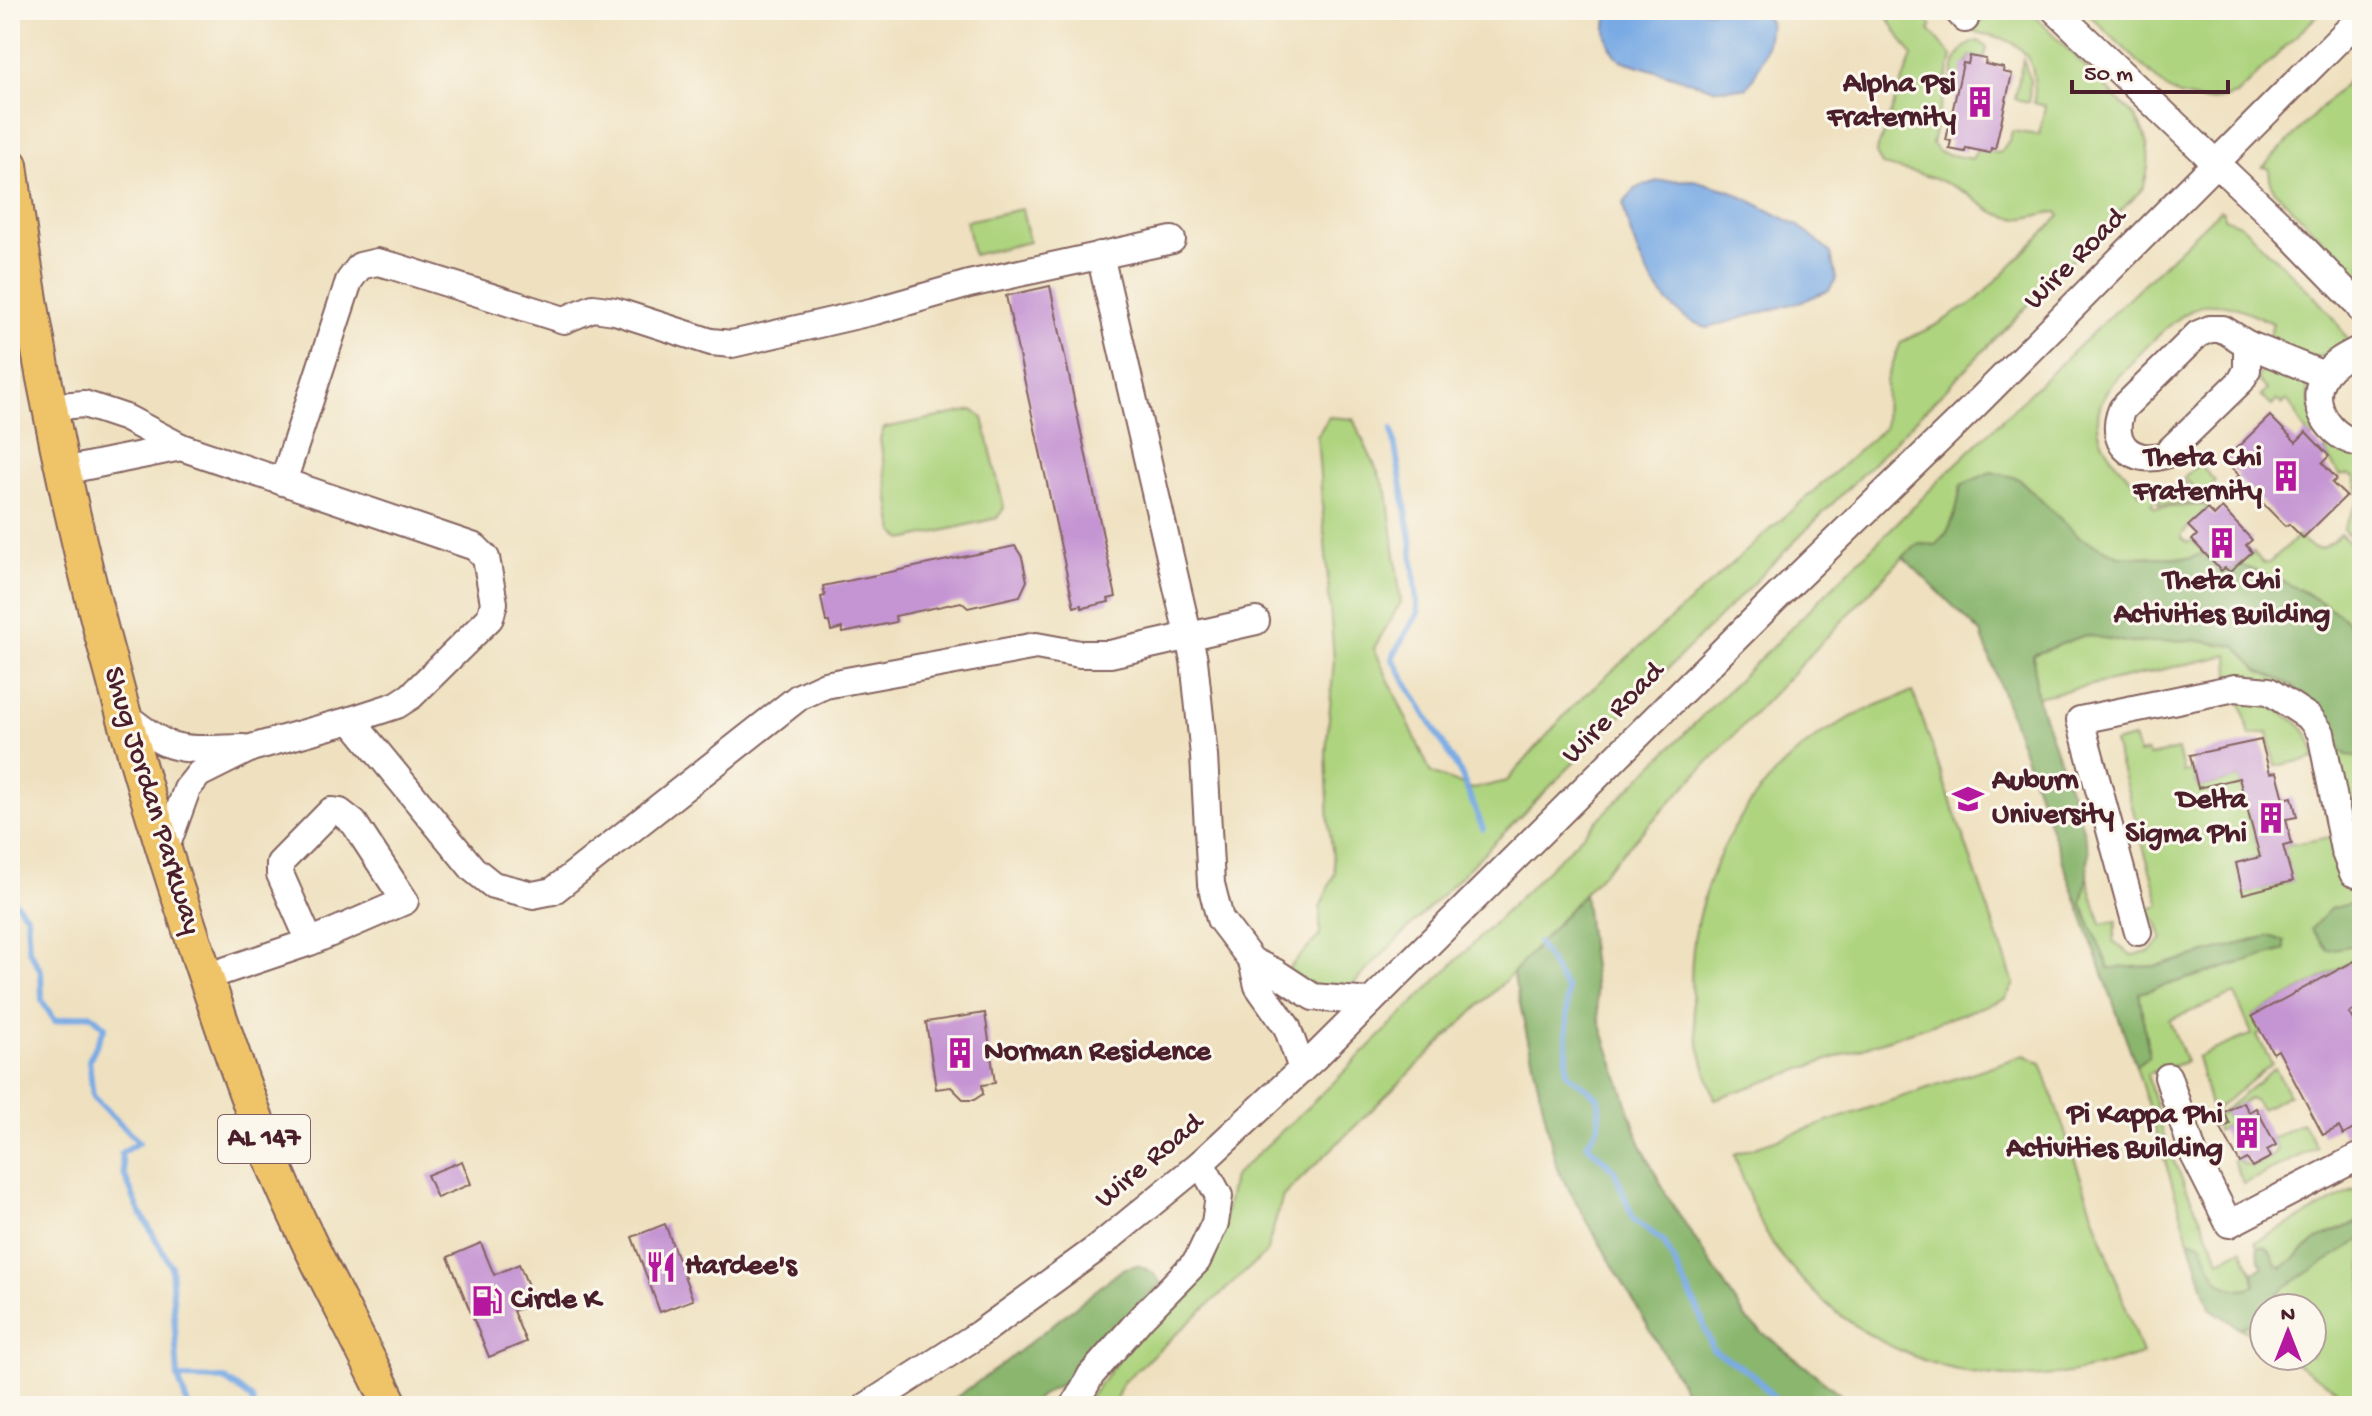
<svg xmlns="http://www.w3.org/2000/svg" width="2372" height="1416" viewBox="0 0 2372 1416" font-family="'Gochi Hand',sans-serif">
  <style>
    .green { fill: #aed47f; stroke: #7c7a55; stroke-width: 2 }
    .forest { fill: #8ab66e; stroke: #6a6a4c; stroke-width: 2 }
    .water { fill: #79aae4; stroke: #626488; stroke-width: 2 }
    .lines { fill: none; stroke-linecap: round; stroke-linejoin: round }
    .stream { stroke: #79aae4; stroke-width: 6 }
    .building { fill: #c594d3 }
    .minor-casing { stroke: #84635f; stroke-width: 30 }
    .major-casing { stroke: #84635f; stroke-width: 38 }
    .minor { stroke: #fff; stroke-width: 26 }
    .major { stroke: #efc469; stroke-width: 34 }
    .labels { text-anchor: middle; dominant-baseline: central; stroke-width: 6; stroke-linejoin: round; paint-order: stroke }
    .shield { fill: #fbf7ec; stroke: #7f6065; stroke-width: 2 }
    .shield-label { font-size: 28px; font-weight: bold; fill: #4a1f2b }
    .poi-label { font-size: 30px; font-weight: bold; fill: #4a1f2b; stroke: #fbf7ec; text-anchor: end }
    .street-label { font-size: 30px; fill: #4a1f2b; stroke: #fbf7ec }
  </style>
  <rect width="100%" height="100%" fill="#fbf7ec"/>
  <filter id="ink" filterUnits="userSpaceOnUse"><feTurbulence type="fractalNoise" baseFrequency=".0125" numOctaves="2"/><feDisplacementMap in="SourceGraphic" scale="16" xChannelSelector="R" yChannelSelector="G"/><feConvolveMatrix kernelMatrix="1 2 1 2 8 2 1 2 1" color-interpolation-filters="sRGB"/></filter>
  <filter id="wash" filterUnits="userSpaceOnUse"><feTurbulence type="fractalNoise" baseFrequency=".006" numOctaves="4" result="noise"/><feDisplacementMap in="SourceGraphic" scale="32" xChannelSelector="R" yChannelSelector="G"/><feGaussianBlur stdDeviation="1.8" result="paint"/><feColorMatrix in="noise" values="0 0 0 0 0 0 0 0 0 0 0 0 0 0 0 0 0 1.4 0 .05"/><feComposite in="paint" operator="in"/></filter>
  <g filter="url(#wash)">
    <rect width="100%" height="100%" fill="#efe1c0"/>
    <g class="green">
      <path d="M1879 10H1918L1932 26 1929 30 1952 56 1932 144 1938 152 1972 159 1977 150 2000 153 2010 139 2012 131 2039 135 2045 106 2034 103C2037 76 2033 50 2004 39 1993 35 1982 35 1972 30L1982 22 1980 16 1986 10H2029L2135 117C2150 140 2152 162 2143 188L1889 447 1352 985 1316 987 1287 970 1320 935V908L1335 872 1329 825 1326 753 1334 660 1317 436 1329 417 1353 419 1387 492 1401 602 1374 648 1431 773 1473 789 1507 781 1571 708 1885 427 1886 381 1901 342 1932 327 1976 301 2060 216 2057 212C2043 212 2027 221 2014 218 1987 214 1980 200 1959 189 1935 177 1908 171 1882 165L1876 153 1912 56 1884 12Z"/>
      <path d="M2084 10H2323L2236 95 2218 100 2203 101 2179 96 2165 87Z"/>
      <path d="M1979 41 1987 47 1984 59 1970 56 1957 89 1950 87C1954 67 1955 45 1979 41Z"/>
      <path d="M2023 59 2030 80 2029 102 2015 99Z"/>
      <path d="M2362 66V280L2275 191 2270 179 2269 168 2263 167Z"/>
      <path d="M1022 209 1029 242 973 255 966 221Z"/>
      <path d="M2220 210 2224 212V218L2240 224 2313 295 2336 321 2348 341C2316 369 2303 354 2268 340L2273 323C2255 316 2234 303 2213 304 2180 304 2135 360 2112 383 2080 427 2107 455 2138 486V492L2142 495 2152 485 2162 494 2151 504 2155 508 2206 505 2209 507 2182 534V538L2188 543 2192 540 2204 553 2191 558 2119 556 2080 538 2018 478 1961 485C1958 506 1953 531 1936 545L1917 544 1903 557 1584 893 1513 973 1283 1196 1266 1253 1122 1383 1114 1406H1085L1087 1401 1224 1222 1233 1177 1332 1084 1953 467Z"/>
      <path d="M2271 368 2306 384 2314 425 2320 435 2319 437 2316 434 2312 439C2297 424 2299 415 2288 401H2284L2282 405 2277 400 2272 406 2261 396 2267 390 2258 381 2257 377 2265 369Z"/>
      <path d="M973 410 983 418 1004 508 997 518 904 540 894 532 880 439 884 428Z"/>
      <path d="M2329 444 2345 453 2362 457V550L2343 530 2360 497 2355 478 2351 475H2340L2328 458 2329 455 2325 452Z"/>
      <path d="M2199 464 2215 481 2211 488 2214 495 2207 501 2184 477Z"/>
      <path d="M2182 480 2204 503 2159 505 2158 503Z"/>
      <path d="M2340 534 2362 556V633C2325 600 2286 580 2239 565L2253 552 2263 563H2269L2298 536C2318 553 2321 553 2340 534Z"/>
      <path d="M2085 635 2132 643 2192 640 2236 646 2258 670 2294 686 2300 697 2230 675 2229 655 2037 697 2033 655Z"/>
      <path d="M1913 692 2014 984 2005 999 1715 1099C1705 1070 1696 1041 1693 1010 1682 914 1726 812 1800 750 1833 723 1873 705 1913 692Z"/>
      <path d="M2245 699C2266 703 2300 717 2310 739 2313 744 2314 752 2315 758L2275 766 2268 732 2250 736 2241 702Z"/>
      <path d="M2134 738 2139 754 2147 752 2149 756 2178 750 2184 773 2194 771 2198 788 2239 778 2260 857 2236 864 2244 894 2292 881 2283 846 2330 837 2362 887V903L2357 902 2359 946 2362 944V956L2253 1016 2262 1031 2257 1035 2272 1064 2212 1113 2197 1057 2252 1034 2235 994 2169 1020 2186 1062 2147 1074 2167 1147 2220 1260 2242 1249 2253 1274 2255 1286C2216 1298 2214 1273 2201 1243L2189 1239 2136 1066 2149 1056 2139 993 2285 950 2269 936 2158 966 2109 969 2082 904 2087 877 2101 924 2117 921 2113 942 2132 955 2150 952 2163 939 2157 923 2145 911 2160 905 2114 743Z"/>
      <path d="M2334 742 2346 755 2362 757V860Z"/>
      <path d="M2024 1055 2041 1063 2142 1354C2102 1367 2064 1377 2022 1377 1935 1378 1846 1335 1792 1268 1784 1259 1775 1249 1769 1239 1754 1212 1744 1183 1734 1154Z"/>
      <path d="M2275 1068 2289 1095 2261 1109 2254 1100 2249 1099 2224 1112 2230 1124 2217 1131 2214 1119Z"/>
      <path d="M2302 1123 2317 1147 2244 1184 2233 1161 2238 1158 2240 1163 2252 1167 2271 1157 2277 1149 2272 1138Z"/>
      <path d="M2362 1186V1220L2317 1239 2283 1268 2276 1265 2269 1250 2264 1246 2258 1247 2255 1242Z"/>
      <path d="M2362 1239V1406L2284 1356H2312V1308H2264V1343L2240 1328C2259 1319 2270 1298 2286 1286 2310 1269 2337 1255 2362 1239Z"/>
    </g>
    <g class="forest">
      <path d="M1991 472 2018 478 2080 538 2119 556 2191 558 2204 553 2221 571 2225 568 2230 572 2239 565C2286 580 2325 600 2362 633V757L2346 755 2334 742 2326 718 2310 701 2300 697 2294 686 2258 670 2236 646 2192 640 2132 643 2085 635 2033 655 2037 697 2078 812 2089 851 2087 877 2082 904 2109 968 2158 966 2269 936 2285 941V950L2139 993 2149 1056 2136 1066 1981 633 1903 557 1917 544 1936 545C1953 531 1958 506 1961 485Z"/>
      <path d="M1584 893 1599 1019 1640 1143 1666 1194 1748 1321 1855 1406H1694L1557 1169 1513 973Z"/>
      <path d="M2357 902 2362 903V944L2328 950 2311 929 2330 909Z"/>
      <path d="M2362 1221V1239L2285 1287 2249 1324 2240 1328 2210 1308 2189 1239 2201 1243C2214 1272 2216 1298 2255 1286L2253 1272 2263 1267 2259 1260 2258 1247 2264 1246 2269 1250 2276 1265 2283 1268 2317 1239Z"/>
      <path d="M1137 1265C1148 1270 1156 1273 1161 1284L1100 1341 1068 1380 1040 1396 1029 1406H944L1000 1366 1123 1269Z"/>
    </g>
    <g class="water">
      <path d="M1610 10H1760L1770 23C1767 51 1762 64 1747 88L1715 89 1620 60C1606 45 1602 29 1610 10Z"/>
      <path d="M1693 180 1729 190 1799 226 1831 253 1836 279 1829 290 1806 300 1707 328C1700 325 1691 322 1685 317 1649 292 1632 245 1623 204L1636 188 1658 181Z"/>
    </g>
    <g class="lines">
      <g class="stream">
        <path d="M1392 429 1411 539 1418 613 1392 658 1461 774 1483 829"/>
        <path d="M10 896 27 916 29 950 41 971 42 1001 55 1021 90 1014 105 1027 89 1060 93 1097 139 1142 121 1153 124 1174 139 1210 171 1266 178 1378 188 1406"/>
        <path d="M1538 943 1567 990V1073L1599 1098V1126L1587 1144 1614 1170 1634 1220 1664 1242 1699 1312 1713 1350 1754 1375 1781 1406"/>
        <path d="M178 1378 225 1379 252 1399 253 1406"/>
      </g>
    </g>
    <g id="blocks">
      <g class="building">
        <path d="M1970 56 1986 59 1985 64 2004 68 2003 72 2012 74 1995 149 1991 148 1990 153 1966 148 1965 152 1949 149 1951 141 1946 140 1963 63 1968 64Z"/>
        <path d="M1050 286 1116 597 1108 599 1109 602 1082 608 1081 605 1074 607 1006 296Z"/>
        <path d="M2270 416 2296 442 2306 432 2329 456 2322 463 2337 479 2332 483 2346 496 2303 538 2289 524 2285 526 2237 477 2239 475 2224 460Z"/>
        <path d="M2222 508 2252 540 2246 545 2252 552 2230 572 2225 568 2221 571 2192 540 2197 535 2188 526 2207 509 2214 516Z"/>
        <path d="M1015 546 1022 557 1027 581 1020 596 968 608 961 602 895 616 896 622 843 633 842 628 831 631 829 622H826L821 597 825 596 823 586Z"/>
        <path d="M2261 740 2270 773 2277 772 2284 799 2292 797 2297 817 2286 819 2292 844 2283 846 2293 881 2243 894 2236 863 2260 857 2239 778 2198 788 2190 755Z"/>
        <path d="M2356 960 2362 970V1006L2349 1013 2362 1037V1124L2343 1135 2339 1127 2323 1135 2278 1050 2273 1053 2252 1016Z"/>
        <path d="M985 1013 995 1083 982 1085 983 1094 974 1100H964L951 1087 936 1089 926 1022Z"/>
        <path d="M2243 1102 2249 1112 2256 1108 2276 1145 2267 1150 2271 1157 2252 1167 2247 1159 2240 1163 2221 1129 2230 1124 2224 1112Z"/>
        <path d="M462 1161 471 1184 437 1198 427 1175Z"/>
        <path d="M665 1224 693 1300 660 1312 632 1237Z"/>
        <path d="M481 1243 494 1275 519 1264 535 1302 513 1311 526 1342 489 1357 448 1257Z"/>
      </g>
    </g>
  </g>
  <g filter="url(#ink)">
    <use href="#blocks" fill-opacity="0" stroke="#84635f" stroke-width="2"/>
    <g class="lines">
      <defs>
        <g id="minor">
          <path d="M1957 10 1965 19"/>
          <path d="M2055 10 2281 225 2355 301 2362 311"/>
          <path d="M1100 255 1194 660 1204 756 1211 884 1220 919 1252 961 1258 986 1287 1027 1302 1069"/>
          <path d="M2210 329H2223L2247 344V370L2241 381 2165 455C2131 465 2108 442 2122 409L2198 334Z"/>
          <path d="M2247 344 2324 375"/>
          <path d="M2362 348C2349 355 2335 361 2326 373 2305 401 2330 441 2362 443"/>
          <path d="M49 407 84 404 126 418 181 447 475 547 486 558 494 603 490 618 411 696 397 705 351 720 251 748 199 774 187 789 164 853"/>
          <path d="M63 471 181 447"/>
          <path d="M283 482 349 281 360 266 377 262 393 266 564 320 593 308 615 311 711 342 732 344 875 311 969 284 1172 240"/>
          <path d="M122 713C137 724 153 739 171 745 193 752 221 748 243 748"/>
          <path d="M351 720 473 869 493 885 533 895 553 891 799 697 825 685 1036 646 1080 654H1110L1256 621"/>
          <path d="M2138 932 2080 720 2235 688 2269 691 2310 718 2321 733 2344 850 2353 873 2362 876"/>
          <path d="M1252 961 1275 972 1313 997 1370 1002"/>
          <path d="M206 977 310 942 405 901 354 823 340 812 331 811 280 863V874L310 942"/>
          <path d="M2168 1077 2194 1155 2229 1224 2362 1155"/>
          <path d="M867 1406 979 1334 1096 1249 1201 1163 1314 1058 1778 596 1975 405 2362 16"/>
          <path d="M1074 1406 1091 1375 1142 1317 1197 1261 1215 1223 1219 1196 1201 1163"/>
        </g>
        <path id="major" d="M10 165C43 425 107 681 190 930 217 1010 244 1092 276 1170 310 1251 353 1327 391 1406"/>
      </defs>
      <use href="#minor" class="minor-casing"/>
      <use href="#major" class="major-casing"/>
      <use href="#minor" class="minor"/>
      <use href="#major" class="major"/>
    </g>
  </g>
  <defs>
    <symbol id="building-bare" viewBox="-9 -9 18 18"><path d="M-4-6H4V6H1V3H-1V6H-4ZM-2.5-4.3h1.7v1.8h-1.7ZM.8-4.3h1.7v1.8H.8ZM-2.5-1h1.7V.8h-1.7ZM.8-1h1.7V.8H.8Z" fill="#b5179e" stroke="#fbf7ec" stroke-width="2.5" paint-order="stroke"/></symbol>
    <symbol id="university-bare" viewBox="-9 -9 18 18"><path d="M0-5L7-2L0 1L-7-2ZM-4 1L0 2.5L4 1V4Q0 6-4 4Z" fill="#b5179e" stroke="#fbf7ec" stroke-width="2.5" paint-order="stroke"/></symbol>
    <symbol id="restaurant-bare" viewBox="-9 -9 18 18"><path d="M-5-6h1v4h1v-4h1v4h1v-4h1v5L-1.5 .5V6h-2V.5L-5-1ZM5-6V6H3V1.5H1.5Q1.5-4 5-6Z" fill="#b5179e" stroke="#fbf7ec" stroke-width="2.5" paint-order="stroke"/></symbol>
    <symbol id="fuel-bare" viewBox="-9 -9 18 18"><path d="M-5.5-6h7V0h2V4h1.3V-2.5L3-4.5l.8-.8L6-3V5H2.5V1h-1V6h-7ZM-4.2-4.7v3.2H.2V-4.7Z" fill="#b5179e" stroke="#fbf7ec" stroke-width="2.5" paint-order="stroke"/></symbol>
  </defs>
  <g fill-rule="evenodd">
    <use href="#building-bare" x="1958" y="80" width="44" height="44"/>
    <use href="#building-bare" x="2264" y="454" width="44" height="44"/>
    <use href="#building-bare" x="2200" y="521" width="44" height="44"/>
    <use href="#university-bare" x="1946" y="777" width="44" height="44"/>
    <use href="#building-bare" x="2249" y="796" width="44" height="44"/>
    <use href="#building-bare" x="938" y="1031" width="44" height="44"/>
    <use href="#building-bare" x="2225" y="1111" width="44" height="44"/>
    <use href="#restaurant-bare" x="639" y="1245" width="44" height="44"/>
    <use href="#fuel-bare" x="465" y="1279" width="44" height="44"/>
  </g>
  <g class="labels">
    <rect class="shield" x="218" y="1115" width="92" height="48" rx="6"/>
    <g class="shield-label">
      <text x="264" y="1139">AL 147</text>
    </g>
    <g class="poi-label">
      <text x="1956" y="85">Alpha Psi<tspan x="1956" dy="34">Fraternity</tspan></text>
      <text x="2262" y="459">Theta Chi<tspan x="2262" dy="34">Fraternity</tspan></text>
      <text x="2222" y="582" text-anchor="middle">Theta Chi<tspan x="2222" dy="34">Activities Building</tspan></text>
      <text x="1992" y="782" text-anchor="start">Auburn<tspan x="1992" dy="34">University</tspan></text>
      <text x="2247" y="801">Delta<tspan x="2247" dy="34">Sigma Phi</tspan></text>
      <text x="984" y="1053" text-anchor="start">Norman Residence</text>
      <text x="2223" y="1116">Pi Kappa Phi<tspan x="2223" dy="34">Activities Building</tspan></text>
      <text x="685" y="1267" text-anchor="start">Hardee's</text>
      <text x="511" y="1301" text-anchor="start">Circle K</text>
    </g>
    <g class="street-label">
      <text transform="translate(2076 260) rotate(-45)">Wire Road</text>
      <text transform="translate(1614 714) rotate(-45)">Wire Road</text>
      <text transform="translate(151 801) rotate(73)">Shug Jordan Parkway</text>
      <text transform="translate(1150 1162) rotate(-40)">Wire Road</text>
    </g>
  </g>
  <rect width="2372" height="1416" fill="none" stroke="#fbf7ec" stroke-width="40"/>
  <g transform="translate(2288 1332)"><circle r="38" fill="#fbf7ec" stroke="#b4a19f" stroke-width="2"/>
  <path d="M0-6L14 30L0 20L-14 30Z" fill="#b5179e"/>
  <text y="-12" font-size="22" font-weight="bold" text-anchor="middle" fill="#4a1f2b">N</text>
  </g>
  <path d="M2072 80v12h156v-12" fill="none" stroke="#4a1f2b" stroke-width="4"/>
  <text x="2084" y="80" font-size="24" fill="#4a1f2b" stroke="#fbf7ec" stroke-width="6" paint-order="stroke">50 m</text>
</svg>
